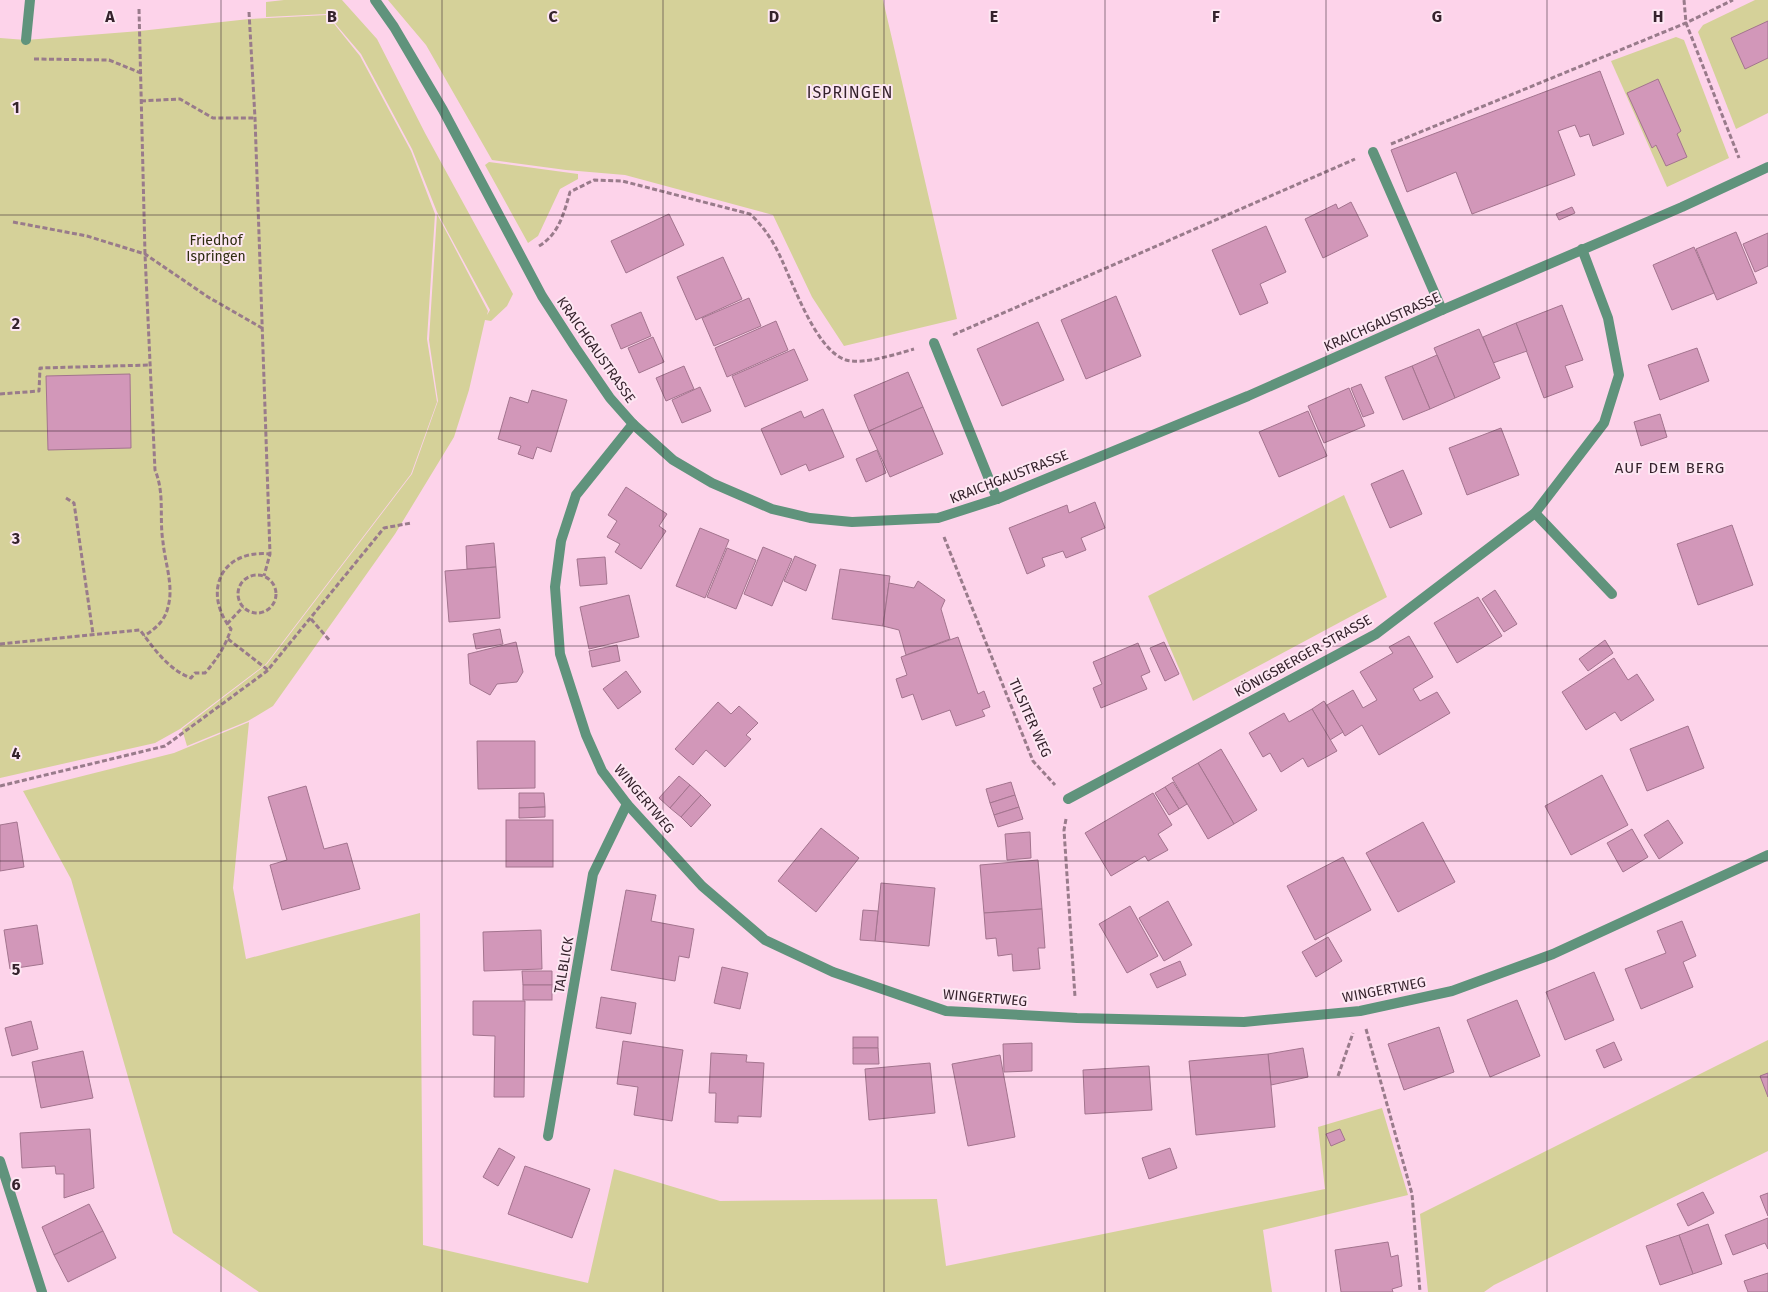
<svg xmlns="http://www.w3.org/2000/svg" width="1768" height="1292" viewBox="0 0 1768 1292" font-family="'Fira Sans',sans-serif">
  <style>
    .green { fill: #d5d199 }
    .building { fill: #d297b9; stroke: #a3748e }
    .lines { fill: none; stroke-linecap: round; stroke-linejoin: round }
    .path { stroke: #997b8b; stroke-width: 3; stroke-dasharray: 5 2.5; stroke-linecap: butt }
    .lane { stroke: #60937c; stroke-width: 10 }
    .street { stroke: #60937c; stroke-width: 10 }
    .grid { fill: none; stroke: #35222c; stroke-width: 1; stroke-opacity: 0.55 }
    .labels { text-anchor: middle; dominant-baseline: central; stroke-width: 4; stroke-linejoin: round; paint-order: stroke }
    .park-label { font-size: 14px; fill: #2e2c0f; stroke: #fde7f3 }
    .street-label { font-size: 14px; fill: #35222c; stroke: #fde7f3 }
    .neighbourhood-label { font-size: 15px; letter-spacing: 1px; fill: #35222c; stroke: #fde7f3 }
    .quarter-label { font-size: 16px; letter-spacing: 1px; fill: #35222c; stroke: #fde7f3 }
    .grid-label { font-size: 16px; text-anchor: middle; font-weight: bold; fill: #35222c; stroke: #fde7f3; stroke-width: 4; stroke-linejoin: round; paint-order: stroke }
  </style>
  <rect width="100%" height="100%" fill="#fdd3ea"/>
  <g class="green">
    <path d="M284 0H342L377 39 425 133 513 294 507 306 491 321 485 320 469 390 454 437 395 534 273 706 248 721 187 746 182 729 267 664 412 474 438 401 429 340 437 214 488 311 487 315 490 310 437 212 412 149 361 54 327 14 266 17V2Z"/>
    <path d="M388 0H883L957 319 844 346 812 297 773 215 625 175 566 170 492 160 426 45Z"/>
    <path d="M1755 0H1768V113L1736 129 1698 32 1703 25Z"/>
    <path d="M327 15 360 56 411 151 435 214 427 339 437 402 411 474 266 664 180 729 155 743 0 778V38L26 40 140 31 249 19Z"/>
    <path d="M1676 37 1684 40 1729 158 1667 187 1611 61Z"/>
    <path d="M489 162 578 174V179L560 189 538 236 528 243 485 165Z"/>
    <path d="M1344 495 1387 597 1193 701 1148 596Z"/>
    <path d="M249 722 233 888 246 959 420 913 423 1245 588 1283 614 1169 720 1201 937 1199 946 1266 1325 1189 1318 1127 1382 1108 1408 1195 1263 1230 1272 1292H259L173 1233 71 879 23 791 174 753Z"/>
    <path d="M1768 1040V1151L1494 1285 1484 1292H1428L1420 1214Z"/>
  </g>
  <g class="building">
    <path d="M1768 21V58L1745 69 1731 38Z"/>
    <path d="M1600 71 1624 134 1593 146 1589 134 1580 137 1575 125 1558 131 1575 175 1472 214 1456 172 1407 192 1391 150Z"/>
    <path d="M1658 79 1681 131 1677 134 1687 157 1666 166 1656 145 1652 148 1627 93Z"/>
    <path d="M1351 202 1368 236 1323 258 1305 219 1336 204 1338 209Z"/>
    <path d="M1572 207 1575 213 1559 220 1556 214Z"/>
    <path d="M669 214 684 245 626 273 611 241Z"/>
    <path d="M1266 226 1286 272 1260 284 1268 303 1240 315 1212 250Z"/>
    <path d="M1736 232 1757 283 1717 300 1696 249Z"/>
    <path d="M1768 233V266L1755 272 1743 244Z"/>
    <path d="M1694 247 1714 293 1672 310 1653 265Z"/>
    <path d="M723 257 742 299 696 320 677 277Z"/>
    <path d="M1116 296 1141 356 1086 379 1061 320Z"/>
    <path d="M749 298 761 326 714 346 702 318Z"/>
    <path d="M1562 305 1583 360 1565 366 1573 387 1544 398 1516 323Z"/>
    <path d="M641 312 651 336 621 349 611 325Z"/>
    <path d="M776 321 788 350 727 377 715 348Z"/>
    <path d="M1038 322 1064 380 1002 406 977 349Z"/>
    <path d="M1516 323 1527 351 1493 363 1483 337Z"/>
    <path d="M1479 329 1500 378 1455 398 1434 348Z"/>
    <path d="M653 337 664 362 639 373 628 348Z"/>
    <path d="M1697 348 1709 381 1660 400 1648 365Z"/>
    <path d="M794 349 808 380 745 407 732 376Z"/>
    <path d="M1437 355 1455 398 1430 409 1412 366Z"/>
    <path d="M684 366 694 389 666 401 656 378Z"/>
    <path d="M1412 366 1430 409 1403 420 1385 377Z"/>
    <path d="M908 372 923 407 869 431 854 395Z"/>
    <path d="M130 374 131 448 48 450 46 376Z"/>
    <path d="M1361 384 1374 413 1363 417 1351 388Z"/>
    <path d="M700 387 711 411 682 423 672 400Z"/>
    <path d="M1349 388 1365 426 1324 443 1308 406Z"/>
    <path d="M532 390 567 400 551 452 537 447 533 459 518 454 521 446 498 439 510 397 528 403Z"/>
    <path d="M923 407 943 454 890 477 869 431Z"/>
    <path d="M823 409 844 457 809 471 806 464 781 475 761 429 801 411 804 418Z"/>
    <path d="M1308 411 1327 456 1279 477 1259 432Z"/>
    <path d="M1660 414 1667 437 1641 446 1634 422Z"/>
    <path d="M1501 428 1519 475 1467 495 1449 448Z"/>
    <path d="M877 450 886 473 866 482 856 459Z"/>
    <path d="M1403 470 1422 514 1390 528 1371 484Z"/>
    <path d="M626 487 667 514 659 526 666 531 641 569 615 552 620 544 607 537 617 521 608 515Z"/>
    <path d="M1095 502 1105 528 1081 538 1086 550 1066 558 1063 551 1042 558 1045 566 1027 574 1009 528 1067 505 1069 513Z"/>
    <path d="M1732 525 1753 585 1698 605 1677 544Z"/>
    <path d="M700 528 729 540 705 598 676 586Z"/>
    <path d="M494 543 496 567 467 569 466 546Z"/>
    <path d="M763 547 792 559 772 606 744 594Z"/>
    <path d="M727 548 756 560 736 609 707 597Z"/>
    <path d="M795 556 816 565 806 591 784 581Z"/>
    <path d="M605 557 607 584 580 586 577 559Z"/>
    <path d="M496 567 500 618 449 622 445 571Z"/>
    <path d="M840 569 890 576 883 626 832 619Z"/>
    <path d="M918 581 945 600 941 609 950 639 906 655 899 630 883 626 889 583 914 588Z"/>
    <path d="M1495 590 1517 624 1504 632 1482 599Z"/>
    <path d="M629 595 639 637 589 649 580 607Z"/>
    <path d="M1478 597 1502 636 1457 663 1434 623Z"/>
    <path d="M500 629 503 644 476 649 473 634Z"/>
    <path d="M1409 636 1433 677 1413 689 1420 701 1437 692 1450 713 1379 755 1362 725 1345 736 1327 705 1353 690 1363 708 1377 700 1360 672 1393 653 1389 647Z"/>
    <path d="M958 637 978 694 984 691 990 707 982 710 985 716 956 726 950 710 922 720 913 694 902 698 896 679 907 675 901 657Z"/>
    <path d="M1605 640 1613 653 1588 671 1579 659Z"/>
    <path d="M516 642 523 672 517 682 497 684 490 695 470 684 468 654Z"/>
    <path d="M1164 642 1179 674 1165 681 1150 648Z"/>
    <path d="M1138 643 1150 672 1141 676 1147 689 1101 708 1093 688 1102 684 1093 662Z"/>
    <path d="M617 645 620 661 592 667 589 651Z"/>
    <path d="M1614 658 1628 680 1637 674 1654 700 1621 721 1615 712 1586 730 1562 692Z"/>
    <path d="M626 671 641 692 618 709 603 689Z"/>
    <path d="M1324 701 1343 732 1330 740 1312 709Z"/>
    <path d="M718 702 731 714 739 706 758 723 746 735 751 739 725 767 706 750 693 765 675 749Z"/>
    <path d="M1312 709 1337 751 1308 767 1303 758 1281 772 1270 753 1263 757 1249 733 1284 713 1289 722Z"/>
    <path d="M1688 726 1704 768 1647 791 1630 749Z"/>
    <path d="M477 741H535V788L478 789Z"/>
    <path d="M1221 749 1257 810 1234 824 1198 763Z"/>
    <path d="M1198 763 1234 824 1208 839 1172 778Z"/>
    <path d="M1602 775 1628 825 1571 855 1545 806Z"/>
    <path d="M679 776 690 785 670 808 659 798Z"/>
    <path d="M1011 782 1015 795 990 803 986 789Z"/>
    <path d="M1173 782 1187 804 1179 809 1165 787Z"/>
    <path d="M690 785 701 795 681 817 670 808Z"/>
    <path d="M306 786 324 849 347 843 360 889 282 910 270 865 287 860 268 797Z"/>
    <path d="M1165 787 1179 809 1169 815 1155 793Z"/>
    <path d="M519 793H544L545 807 519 808Z"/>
    <path d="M1153 793 1172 825 1158 834 1168 850 1148 861 1145 856 1111 876 1085 833Z"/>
    <path d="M701 795 711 805 691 827 681 817Z"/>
    <path d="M1015 795 1019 807 994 815 990 803Z"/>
    <path d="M545 807V817L519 818V808Z"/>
    <path d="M1019 807 1023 819 998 827 994 815Z"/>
    <rect x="506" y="820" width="47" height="47"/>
    <path d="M1668 820 1683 843 1659 859 1644 835Z"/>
    <path d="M17 822 24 867 0 871V825Z"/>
    <path d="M1423 822 1455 882 1398 912 1366 853Z"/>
    <path d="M821 828 859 858 816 912 778 881Z"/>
    <path d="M1632 829 1648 857 1623 872 1607 843Z"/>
    <path d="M1030 832 1031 858 1007 860 1005 834Z"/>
    <path d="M1343 857 1371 910 1315 940 1287 886Z"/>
    <path d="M1038 860 1042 909 984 913 980 865Z"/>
    <path d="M881 883 935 888 929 946 875 941Z"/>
    <path d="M626 890 656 895 651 921 694 929 689 958 679 956 675 981 611 970Z"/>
    <path d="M1168 901 1192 945 1164 961 1139 918Z"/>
    <path d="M1130 906 1158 956 1127 973 1099 924Z"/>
    <path d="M1042 909 1045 948H1038L1040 969 1013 971 1012 954 998 956 996 938 986 939 984 913Z"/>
    <path d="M863 910 878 911 875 941 860 940Z"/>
    <path d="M1682 921 1696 956 1683 962 1693 987 1641 1009 1625 969 1666 953 1657 931Z"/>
    <path d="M37 925 43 964 10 969 4 930Z"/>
    <path d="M541 930 542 969 484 971 483 932Z"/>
    <path d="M1328 937 1342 961 1316 977 1302 952Z"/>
    <path d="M1180 961 1186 975 1157 988 1150 974Z"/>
    <path d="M722 967 748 973 740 1009 714 1003Z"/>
    <path d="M522 971H552V985H523Z"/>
    <path d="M1594 972 1614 1020 1565 1040 1546 992Z"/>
    <rect x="523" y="985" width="29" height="15"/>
    <path d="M601 997 636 1003 631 1034 596 1028Z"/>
    <path d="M1517 1000 1540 1056 1490 1077 1467 1020Z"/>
    <path d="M473 1001H525L524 1097H494L495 1036 473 1035Z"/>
    <path d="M31 1021 38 1049 12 1056 5 1028Z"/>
    <path d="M1439 1027 1454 1072 1404 1090 1388 1044Z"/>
    <rect x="853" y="1037" width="25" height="11"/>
    <path d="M623 1041 683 1050 672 1121 634 1115 638 1087 617 1084Z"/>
    <path d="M1614 1042 1622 1060 1604 1068 1596 1050Z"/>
    <path d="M1032 1043V1071L1004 1072 1003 1044Z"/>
    <path d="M853 1048H878L879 1064H853Z"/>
    <path d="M1303 1048 1308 1077 1271 1085 1268 1054Z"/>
    <path d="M83 1051 93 1098 41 1108 32 1062Z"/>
    <path d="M711 1053 747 1055 746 1062 764 1063 761 1117 738 1116V1123L715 1122 716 1093H709Z"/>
    <path d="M1268 1054 1275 1127 1196 1135 1189 1061Z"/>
    <path d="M1000 1055 1015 1137 968 1146 952 1064Z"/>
    <path d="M930 1063 935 1113 869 1120 865 1069Z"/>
    <path d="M1149 1066 1152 1110 1085 1114 1083 1070Z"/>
    <path d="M1768 1073V1097L1760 1076Z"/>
    <path d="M90 1129 94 1188 64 1198V1174H56L55 1166 22 1168 20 1133Z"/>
    <path d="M1340 1129 1345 1140 1331 1146 1326 1134Z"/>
    <path d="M499 1148 515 1157 498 1186 483 1177Z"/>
    <path d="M1170 1148 1177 1168 1149 1179 1142 1158Z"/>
    <path d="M525 1166 590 1189 572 1238 508 1214Z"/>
    <path d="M1703 1192 1714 1213 1688 1226 1677 1204Z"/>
    <path d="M1768 1193V1216L1760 1196Z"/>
    <path d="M89 1204 103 1231 54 1255 42 1227Z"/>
    <path d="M1768 1218V1249L1765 1243 1733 1255 1725 1235Z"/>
    <path d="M1708 1224 1722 1264 1693 1274 1679 1235Z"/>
    <path d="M103 1231 116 1258 68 1282 54 1255Z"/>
    <path d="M1679 1235 1693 1274 1660 1285 1646 1246Z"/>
    <path d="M1388 1242 1391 1257 1398 1255 1402 1286 1392 1289 1393 1292H1341L1335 1250Z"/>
    <path d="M1768 1273V1292H1748L1744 1281Z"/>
  </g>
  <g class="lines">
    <g class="path">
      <path d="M1684 0 1686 23 1739 158"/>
      <path d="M139 9 145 254 155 470C165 494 159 517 163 542 165 563 174 586 168 607 165 621 155 629 144 636"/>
      <path d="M249 12 255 118 270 554 264 576"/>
      <path d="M34 59 109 60 141 73"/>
      <path d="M141 101 180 99 213 118H255"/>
      <path d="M1391 144 1686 23 1733 0"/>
      <path d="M13 222 87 236 145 254 208 297 262 328"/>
      <path d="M539 246C559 234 564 213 570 192L594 180 622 181 750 214C761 224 769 235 776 248 791 276 814 350 846 360 863 365 897 354 914 349"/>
      <path d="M953 335 1355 159"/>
      <path d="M0 394 39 391 40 368 149 365"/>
      <path d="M66 498 74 503 93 634"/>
      <path d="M944 537 1033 761 1055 785"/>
      <circle cx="257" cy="594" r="19"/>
      <path d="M311 619 330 641"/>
      <path d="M227 624 243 607"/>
      <path d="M228 639 268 670"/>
      <path d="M0 644 140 630C154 649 169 670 191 678L195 673H205C217 659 225 647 231 629 202 592 221 549 270 554"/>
      <path d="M0 786 165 746 267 671 384 528 411 523"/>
      <path d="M1066 819 1064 830 1075 997"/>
      <path d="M1366 1029 1412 1194 1420 1292"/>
      <path d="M1338 1076 1353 1033"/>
    </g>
    <g class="lane">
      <path d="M26 40 30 0"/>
      <path d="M934 343 997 499"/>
    </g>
    <g class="street">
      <path d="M375 0 394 27 443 110 542 296 575 347 610 398 633 424 673 460 712 483 772 509 810 518 852 522 938 518 997 499 1248 396 1442 310 1682 207 1768 167"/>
      <path d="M1373 152 1442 310"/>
      <path d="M633 424 576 495 561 541 555 587 560 654 586 735 602 771 627 804 702 886 765 940 833 972 946 1011 1077 1018 1244 1022 1360 1011 1452 991 1553 954 1768 855"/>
      <path d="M1535 513 1612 594"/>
      <path d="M1068 799 1376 634 1535 513 1604 423 1619 375 1608 318 1582 249"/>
      <path d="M548 1136 593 874 627 804"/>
      <path d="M0 1161 42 1292"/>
    </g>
  </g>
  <path class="grid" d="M221 0V1292M442 0V1292M663 0V1292M884 0V1292M1105 0V1292M1326 0V1292M1547 0V1292M0 215H1768M0 431H1768M0 646H1768M0 861H1768M0 1077H1768"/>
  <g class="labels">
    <g class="park-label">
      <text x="216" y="240">Friedhof<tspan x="216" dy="16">Ispringen</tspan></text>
    </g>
    <g class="street-label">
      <text transform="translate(1382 322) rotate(-24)">KRAICHGAUSTRASSE</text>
      <text transform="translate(596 350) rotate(55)">KRAICHGAUSTRASSE</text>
      <text transform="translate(1009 477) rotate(-21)">KRAICHGAUSTRASSE</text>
      <text transform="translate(1303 656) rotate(-29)">KÖNIGSBERGER STRASSE</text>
      <text transform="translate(1030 718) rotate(66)">TILSITER WEG</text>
      <text transform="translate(644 799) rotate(50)">WINGERTWEG</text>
      <text transform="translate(564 965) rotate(-80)">TALBLICK</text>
      <text transform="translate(1384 990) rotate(-11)">WINGERTWEG</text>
      <text transform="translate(985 998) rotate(5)">WINGERTWEG</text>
    </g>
    <g class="neighbourhood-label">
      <text x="1670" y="468">AUF DEM BERG</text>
    </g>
    <g class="quarter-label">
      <text x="850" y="92">ISPRINGEN</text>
    </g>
  </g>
  <g class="grid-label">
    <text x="110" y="22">A</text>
    <text x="332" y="22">B</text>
    <text x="553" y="22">C</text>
    <text x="774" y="22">D</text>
    <text x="994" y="22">E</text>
    <text x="1216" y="22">F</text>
    <text x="1437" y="22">G</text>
    <text x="1658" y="22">H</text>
    <text x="16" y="113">1</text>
    <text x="16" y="329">2</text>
    <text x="16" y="544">3</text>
    <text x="16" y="759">4</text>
    <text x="16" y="975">5</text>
    <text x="16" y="1190">6</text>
  </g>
</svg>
